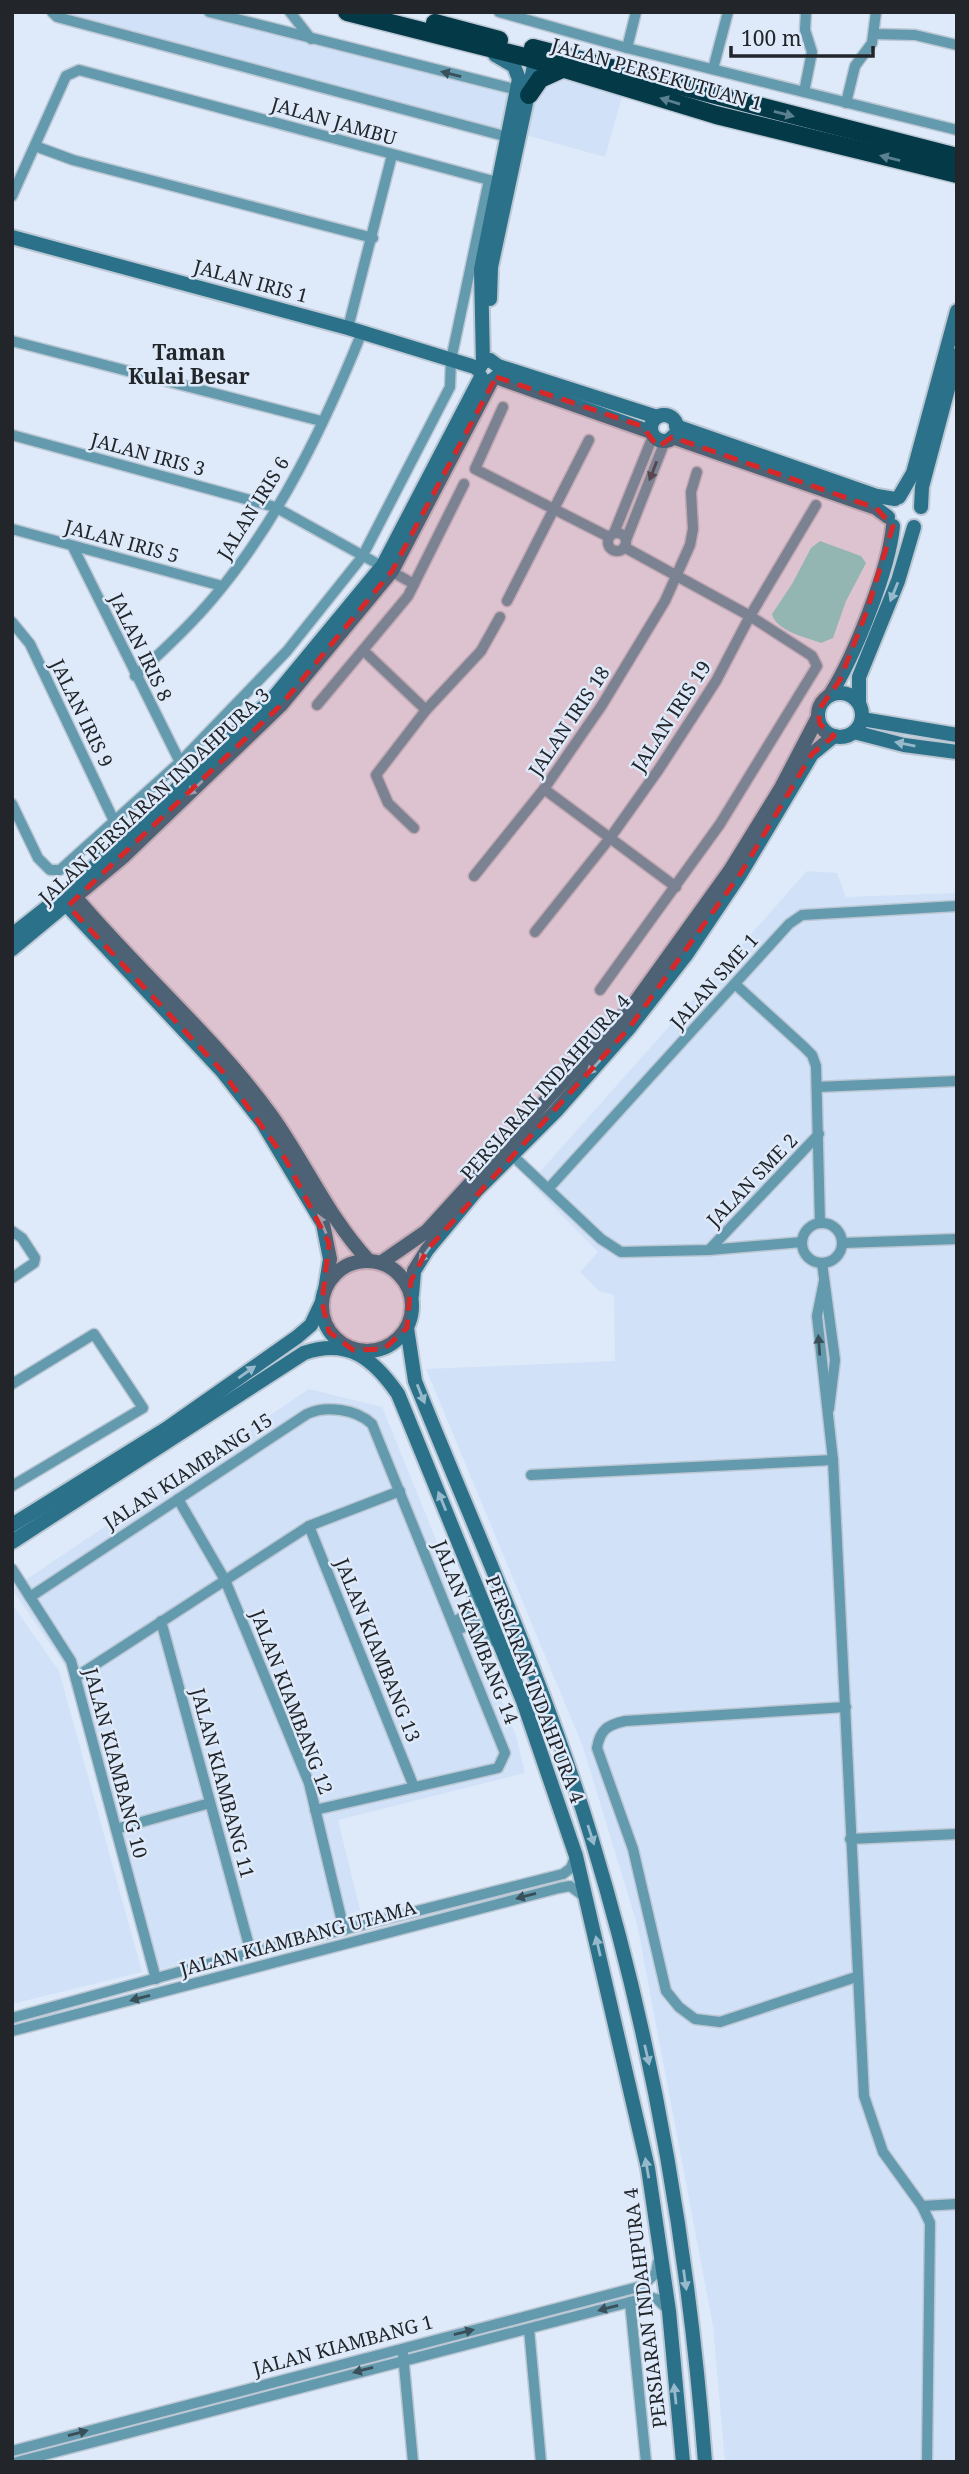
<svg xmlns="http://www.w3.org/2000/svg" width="969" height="2474" viewBox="0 0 969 2474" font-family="'Noto Serif',serif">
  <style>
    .built { fill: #d1e1f7 }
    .water { fill: #84dad5 }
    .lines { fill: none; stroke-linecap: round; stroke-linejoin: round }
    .street-casing { stroke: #bcc7d4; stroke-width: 13 }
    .secondary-casing { stroke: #bcc7d4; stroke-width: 18 }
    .highway-casing { stroke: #bcc7d4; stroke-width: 21 }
    .street { stroke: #649aae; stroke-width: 10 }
    .secondary { stroke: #2b7189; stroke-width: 14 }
    .highway { stroke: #043948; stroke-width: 18 }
    .oneway { fill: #394f59 }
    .oneway2 { fill: #5b808f }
    .oneway3 { fill: #96bacc }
    .marked { fill: #d62828; fill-opacity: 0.2; stroke: #d62828; stroke-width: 5; stroke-dasharray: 14 9; stroke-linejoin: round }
    .labels { text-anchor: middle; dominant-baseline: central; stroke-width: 5; stroke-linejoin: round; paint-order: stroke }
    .street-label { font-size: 19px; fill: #22262b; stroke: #deeaf9 }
    .neighbourhood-label { font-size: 21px; font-weight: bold; fill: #22262b; stroke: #deeaf9 }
  </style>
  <rect width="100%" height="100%" fill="#deeaf9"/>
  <g class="built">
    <path d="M56 12H195L511 92 503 132Z"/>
    <path d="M557 78 623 93 605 157 526 135 539 84Z"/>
    <path d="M807 871 837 873 846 897 957 893V2462H725L713 2326 637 1924 583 1747 426 1369 615 1361 614 1295 599 1291 580 1272 598 1252 530 1183Z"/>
    <path d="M309 1389 382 1407 516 1736 525 1773 338 1820 360 1910 268 1943 153 1971 67 1669 12 1589Z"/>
    <path d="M12 1604 59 1671 142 1972 12 2004Z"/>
  </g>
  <path class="water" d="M820 541 861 556 866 563 846 601 833 638 821 643C805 637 776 631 772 614L792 584 811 548Z"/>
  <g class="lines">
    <defs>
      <g id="street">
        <path d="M52 12 57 17 508 137"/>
        <path d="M209 12 518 90"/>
        <path d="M290 12 311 39"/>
        <path d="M499 12 627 48 957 130"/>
        <path d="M874 34 915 35 957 45"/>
        <path d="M627 48 636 12"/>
        <path d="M713 69 728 12"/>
        <path d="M804 92 812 52 805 30 806 12"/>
        <path d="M846 103 855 66 872 43 876 12"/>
        <path d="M35 146 73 160 373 238"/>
        <path d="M12 196 66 76 79 70 493 181"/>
        <path d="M348 328 392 155"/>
        <path d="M12 341 321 421"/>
        <path d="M503 407 475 469 609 537"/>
        <path d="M12 435 275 507 414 584"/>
        <path d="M12 529 222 586"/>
        <circle cx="617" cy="542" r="9"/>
        <path d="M614 533 653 436"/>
        <path d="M626 540 665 441"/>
        <path d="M73 547 180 762"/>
        <path d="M507 601 589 440"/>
        <path d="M12 622 30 644 115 823"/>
        <path d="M135 676C163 651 190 626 214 597 279 520 325 424 362 332"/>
        <path d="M317 705 363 650"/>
        <path d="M426 710 363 650 408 596 464 484"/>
        <path d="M544 789 676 887"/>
        <path d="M12 804 38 858 50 870H60L180 762 287 651 362 557 450 387 451 360 489 180"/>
        <path d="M414 828 388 803 376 775 426 710 481 651 500 617"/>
        <path d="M474 876 544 789 602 705 665 601 690 545 693 529 691 492 697 472"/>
        <path d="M535 932 610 838 659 769 716 681 750 616 816 505"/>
        <path d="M736 985 803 1046 812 1055 816 1066 820 1223"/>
        <path d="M600 990 720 824 817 666 812 656 750 616 624 547"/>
        <path d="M817 1087 957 1081"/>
        <path d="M513 1156 601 1239 621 1252 709 1250 802 1242"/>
        <path d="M549 1188 789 924 802 915 957 906"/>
        <circle cx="822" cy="1243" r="20"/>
        <path d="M12 1231 22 1238 35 1258 34 1263 12 1278"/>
        <path d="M843 1243 957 1239"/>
        <path d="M709 1250 819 1134"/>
        <path d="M822 1263 835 1360 829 1409"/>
        <path d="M824 1281 817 1316 833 1460 864 2096 883 2152 922 2206 957 2204"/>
        <path d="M12 1384 94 1334 143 1408 12 1486"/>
        <path d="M531 1475 833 1460"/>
        <path d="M178 1499 225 1580 309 1783 344 1930"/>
        <path d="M309 1526 414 1787"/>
        <path d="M12 1569 71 1661 156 1979"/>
        <path d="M30 1597 307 1414C326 1405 356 1409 372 1424L505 1753 498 1768 315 1810"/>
        <path d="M161 1621 251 1953"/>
        <path d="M453 1622 471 1613 474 1589"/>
        <path d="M456 1630 476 1623 495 1642"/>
        <path d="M76 1677 309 1526 400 1491"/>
        <path d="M846 1707 625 1721C607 1725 600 1730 597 1748L633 1849 666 1991 679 2007 695 2019 720 2022 856 1977"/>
        <path d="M116 1829 210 1803"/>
        <path d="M850 1839 957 1834"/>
        <path d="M12 2018 204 1965 563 1874 571 1868 575 1857"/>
        <path d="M12 2031 559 1888 570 1886 585 1897"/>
        <path d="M922 2206 930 2223 927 2462"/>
        <path d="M630 2302 646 2462"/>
        <path d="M529 2329 541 2462"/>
        <path d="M403 2354 413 2462"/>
        <path d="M12 2451 642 2286 656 2273 658 2262"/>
        <path d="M17 2462 649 2297 657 2299 669 2311"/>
      </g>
      <g id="secondary">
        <path d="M12 237 348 328 478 368"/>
        <path d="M490 299 491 267 535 61"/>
        <path d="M483 362 481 269 519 79 514 66 495 55"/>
        <path d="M478 370 483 362 490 360 498 366 657 417"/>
        <path d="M496 377 651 432"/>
        <circle cx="664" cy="428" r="13"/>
        <path d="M676 426 877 496 895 499"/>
        <path d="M672 437 876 508 888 517"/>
        <path d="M899 497 913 473 957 311"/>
        <path d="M921 507 922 487 957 355"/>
        <circle cx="840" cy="715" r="22"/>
        <path d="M830 695C854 657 889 570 893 526"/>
        <path d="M859 703V677L898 581 914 527"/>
        <path d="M862 719 957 735"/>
        <path d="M854 732 904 745 957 752"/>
        <path d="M71 892C135 969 212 1034 271 1115 305 1162 328 1217 368 1260"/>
        <path d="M61 899 222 1071 262 1122 323 1224 330 1259 325 1290"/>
        <path d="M12 935 69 890 274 697 383 565 481 377"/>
        <path d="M12 949 124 856 281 705 392 571 492 380"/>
        <circle cx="367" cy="1306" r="45"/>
        <path d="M382 1262 427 1231 634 1004 731 869 781 788 818 717"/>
        <path d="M412 1295 414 1271 427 1250 476 1191 556 1111 630 1027 686 955 741 873 812 754 834 736"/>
        <path d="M407 1328 415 1381C476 1533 545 1683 592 1840 653 2041 689 2252 705 2462"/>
        <path d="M12 1525 166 1429 297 1337 311 1325 322 1302"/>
        <path d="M12 1542 304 1353C348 1338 373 1358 398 1394L523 1701 576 1856 648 2168 669 2311 683 2462"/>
      </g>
      <g id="highway">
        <path d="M347 12 525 57 716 115 957 174"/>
        <path d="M435 23 499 40"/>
        <path d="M533 48 957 157"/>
        <path d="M529 95 540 79 562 69"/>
      </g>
    </defs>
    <use href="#street" class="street-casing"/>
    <use href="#secondary" class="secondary-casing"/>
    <use href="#highway" class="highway-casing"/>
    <use href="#street" class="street"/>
    <use href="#secondary" class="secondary"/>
    <use href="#highway" class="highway"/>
  </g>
  <defs><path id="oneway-solid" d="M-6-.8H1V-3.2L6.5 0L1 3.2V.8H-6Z" transform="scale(1.75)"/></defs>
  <g class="oneway">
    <use href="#oneway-solid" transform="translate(451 74) rotate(-166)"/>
    <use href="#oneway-solid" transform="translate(653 471) rotate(111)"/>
    <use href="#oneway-solid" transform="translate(819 1345) rotate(-94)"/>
    <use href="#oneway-solid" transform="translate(526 1896) rotate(165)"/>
    <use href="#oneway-solid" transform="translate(140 1998) rotate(165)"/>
    <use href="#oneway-solid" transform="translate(608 2308) rotate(165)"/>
    <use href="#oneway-solid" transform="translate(464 2332) rotate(-14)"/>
    <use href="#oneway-solid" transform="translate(363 2370) rotate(165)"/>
    <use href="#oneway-solid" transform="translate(78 2433) rotate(-15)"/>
  </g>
  <g class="oneway2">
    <use href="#oneway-solid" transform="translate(670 101) rotate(-163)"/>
    <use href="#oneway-solid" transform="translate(784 114) rotate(14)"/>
    <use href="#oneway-solid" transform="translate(890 158) rotate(-166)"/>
  </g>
  <g class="oneway3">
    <use href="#oneway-solid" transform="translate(894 592) rotate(112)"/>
    <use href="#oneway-solid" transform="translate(905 744) rotate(-169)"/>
    <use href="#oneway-solid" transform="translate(195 788) rotate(137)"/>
    <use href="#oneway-solid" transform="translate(594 1067) rotate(132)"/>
    <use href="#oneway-solid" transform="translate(322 1224) rotate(-114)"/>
    <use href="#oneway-solid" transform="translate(425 1254) rotate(126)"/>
    <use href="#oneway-solid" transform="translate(247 1372) rotate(-35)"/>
    <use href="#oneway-solid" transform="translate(421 1394) rotate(68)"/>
    <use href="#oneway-solid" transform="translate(442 1501) rotate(-112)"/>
    <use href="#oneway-solid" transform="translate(591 1835) rotate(72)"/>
    <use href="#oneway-solid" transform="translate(598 1946) rotate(-103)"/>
    <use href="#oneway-solid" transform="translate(647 2055) rotate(77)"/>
    <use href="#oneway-solid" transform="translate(647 2168) rotate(-100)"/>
    <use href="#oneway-solid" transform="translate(685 2280) rotate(82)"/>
    <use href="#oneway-solid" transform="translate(675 2394) rotate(-96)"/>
  </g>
  <path class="marked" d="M496 377 642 426 658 447 672 437 876 508 893 526 867 611 840 680 818 711 820 724 834 736 812 754 741 873 630 1027 427 1250 411 1281 407 1328 384 1349 353 1350 329 1332 322 1302 329 1243 286 1160 222 1071 68 906 281 705 392 571Z"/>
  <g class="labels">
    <g class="street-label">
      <text transform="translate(657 74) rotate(16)">JALAN PERSEKUTUAN 1</text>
      <text transform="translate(334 121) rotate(16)">JALAN JAMBU</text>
      <text transform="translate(251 281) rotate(15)">JALAN IRIS 1</text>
      <text transform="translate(148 454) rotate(15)">JALAN IRIS 3</text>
      <text transform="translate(253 508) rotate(-58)">JALAN IRIS 6</text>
      <text transform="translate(122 541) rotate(15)">JALAN IRIS 5</text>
      <text transform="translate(141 647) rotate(64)">JALAN IRIS 8</text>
      <text transform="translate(82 713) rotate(64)">JALAN IRIS 9</text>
      <text transform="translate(671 716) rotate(-57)">JALAN IRIS 19</text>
      <text transform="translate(569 721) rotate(-56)">JALAN IRIS 18</text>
      <text transform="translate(154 796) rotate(-43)">JALAN PERSIARAN INDAHPURA 3</text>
      <text transform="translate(714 981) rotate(-48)">JALAN SME 1</text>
      <text transform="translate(545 1087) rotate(-48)">PERSIARAN INDAHPURA 4</text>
      <text transform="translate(752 1180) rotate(-46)">JALAN SME 2</text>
      <text transform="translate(188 1471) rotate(-33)">JALAN KIAMBANG 15</text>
      <text transform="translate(476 1632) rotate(68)">JALAN KIAMBANG 14</text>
      <text transform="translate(378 1650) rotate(68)">JALAN KIAMBANG 13</text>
      <text transform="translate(535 1689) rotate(69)">PERSIARAN INDAHPURA 4</text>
      <text transform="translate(292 1702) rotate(69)">JALAN KIAMBANG 12</text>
      <text transform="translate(116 1763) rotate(75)">JALAN KIAMBANG 10</text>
      <text transform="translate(223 1783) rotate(75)">JALAN KIAMBANG 11</text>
      <text transform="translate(298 1938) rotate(-15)">JALAN KIAMBANG UTAMA</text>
      <text transform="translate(645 2308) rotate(-97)">PERSIARAN INDAHPURA 4</text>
      <text transform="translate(343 2345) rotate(-15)">JALAN KIAMBANG 1</text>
    </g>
    <g class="neighbourhood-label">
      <text x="189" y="352">Taman<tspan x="189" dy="24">Kulai Besar</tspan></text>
    </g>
  </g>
  <rect width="969" height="2474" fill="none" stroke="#22262b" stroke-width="28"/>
  <path d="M731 46v10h142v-10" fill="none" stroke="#22262b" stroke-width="3.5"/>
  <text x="741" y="46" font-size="21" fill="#22262b" stroke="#deeaf9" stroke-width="5" paint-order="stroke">100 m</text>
</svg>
